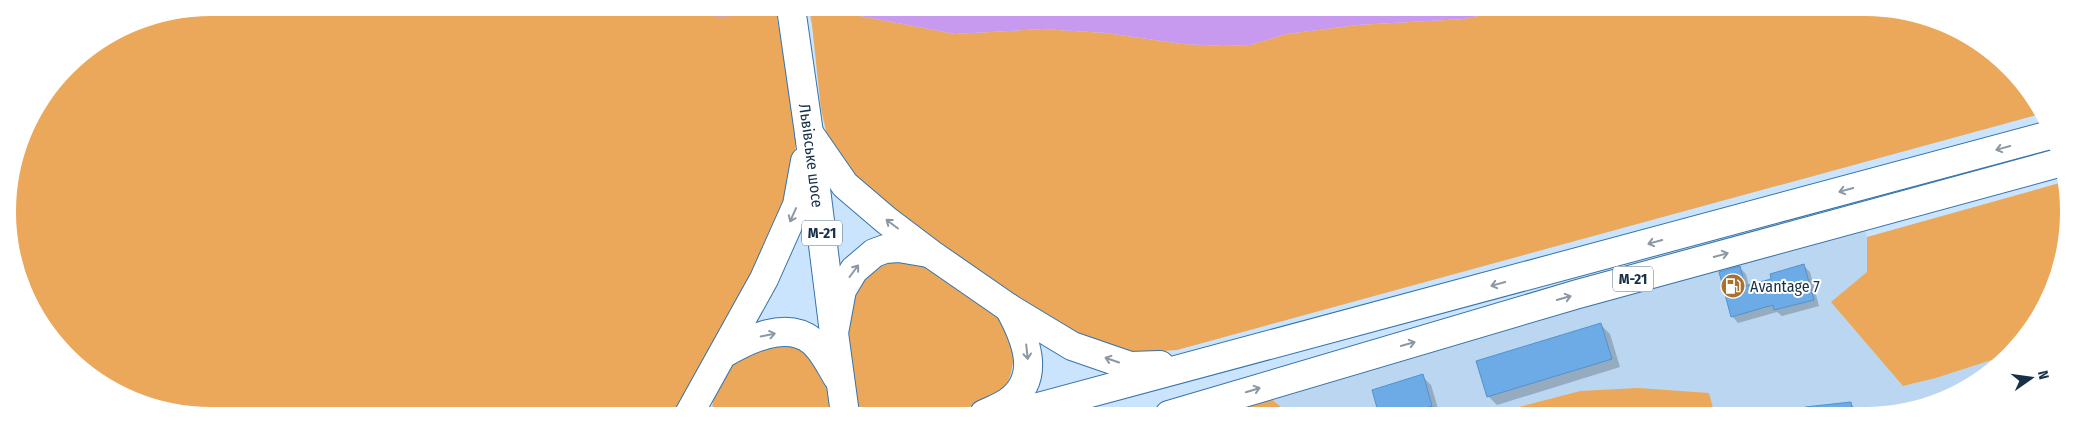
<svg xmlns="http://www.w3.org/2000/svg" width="2076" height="423" viewBox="0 0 2076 423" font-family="'Fira Sans Condensed',sans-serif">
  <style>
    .built { fill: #bbd6f1 }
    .green { fill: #eba85a }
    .water { fill: #c79aef }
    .shadow { fill: #0003 }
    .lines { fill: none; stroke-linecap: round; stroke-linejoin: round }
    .stream { stroke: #c79aef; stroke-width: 4.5 }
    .building { fill: #6cabe5; stroke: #5492cb }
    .highway-casing { stroke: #3573aa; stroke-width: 30 }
    .highway { stroke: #fff; stroke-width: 28 }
    .oneway { stroke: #8b98a4 }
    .labels { text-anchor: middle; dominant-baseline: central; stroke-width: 4; stroke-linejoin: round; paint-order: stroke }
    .shield { fill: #fff; stroke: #5d6f7f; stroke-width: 1 }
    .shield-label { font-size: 15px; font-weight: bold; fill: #173148 }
    .street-label { font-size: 16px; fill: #173148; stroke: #fff }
    .poi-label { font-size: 16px; fill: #173148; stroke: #fff; text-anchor: start }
  </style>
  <rect width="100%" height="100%" fill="#cbe4fd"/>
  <path class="built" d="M1861 217 1867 237V272L1903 386 1936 378 2010 354 2009 356 1943 400 1878 415H1715L1709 393 1580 391 1486 415H1291L1270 398Z"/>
  <g class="green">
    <path d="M212 8H686L694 14H750L776 11 796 132 794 167 788 206 680 414H185L110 388 58 346 18 277 8 198 23 133 67 67 134 23Z"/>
    <path d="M809 8H818L955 34 1042 29 1106 33 1182 44 1223 46 1250 45 1287 34 1357 25 1464 19 1512 9H1891L1966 35 2026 87 2040 114 1177 350 1132 353 1081 338 890 216 852 180 828 140 821 109 812 25Z"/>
    <path d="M2063 182 2067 238 2047 302 2010 354 1936 378 1903 386 1831 302 1867 272V237Z"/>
    <path d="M897 259 924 264 997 307 1015 351 1011 373 1005 391 987 402 942 414H858L844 331 849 299 870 268Z"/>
    <path d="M786 344 808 353 825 378 831 414H712L713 398 737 355Z"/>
    <path d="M1638 388 1709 393 1715 415H1487L1580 391Z"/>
    <path d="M1270 398 1291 415H1217Z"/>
  </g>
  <g class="water">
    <path d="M686 8H795C766 12 710 25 686 8Z"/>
    <path d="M818 8 1512 9 1464 19 1357 25 1287 34 1250 45 1223 46 1182 44 1106 33 1042 29 955 34Z"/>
  </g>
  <g class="shadow">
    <path d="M1804 266 1810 272 1819 306 1782 316 1777 312 1738 323 1732 316 1739 267 1746 274 1749 286 1773 280Z"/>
    <path d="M1601 325 1610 334 1620 367 1497 405 1488 396Z"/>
    <path d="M1422 376 1431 385 1440 415H1381Z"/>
    <path d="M1850 403 1859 412 1860 415H1756Z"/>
  </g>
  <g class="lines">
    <path class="stream" d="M171 409 215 410 232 414"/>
  </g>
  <g class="building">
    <path d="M1804 264 1814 300 1774 310 1773 305 1731 317 1719 272 1740 266 1745 286 1771 279 1770 274Z"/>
    <path d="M1601 323 1612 359 1487 397 1476 361Z"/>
    <path d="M1423 374 1432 406 1404 415H1379L1372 390Z"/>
    <path d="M1851 402 1853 415H1806L1805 407Z"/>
  </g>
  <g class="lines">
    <defs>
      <g id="highway">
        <path id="s1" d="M791 8 809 133 834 333"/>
        <path d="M809 133 845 185 886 220 931 254 1009 308 1072 346 1130 366 1160 365"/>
        <path d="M723 354C747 340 786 320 812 341 823 350 830 365 837 377"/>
        <path d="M689 414 764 279 797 205 805 161"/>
        <path d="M845 414 834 333 842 290 854 270 874 253 885 249 899 248 928 253"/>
        <path d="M984 414C992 410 1001 407 1008 402 1043 378 1025 337 1009 308"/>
        <path d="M1012 414 2050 135"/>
        <path d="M1169 415 1578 294 2062 162"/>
      </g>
    </defs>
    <use href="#highway" class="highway-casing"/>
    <use href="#highway" class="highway"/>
  </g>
  <defs><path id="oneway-shaft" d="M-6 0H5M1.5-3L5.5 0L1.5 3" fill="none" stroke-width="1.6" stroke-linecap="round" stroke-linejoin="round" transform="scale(1.25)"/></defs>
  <g class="oneway">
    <use href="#oneway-shaft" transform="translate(2003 148) rotate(165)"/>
    <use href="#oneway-shaft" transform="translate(1846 190) rotate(165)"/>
    <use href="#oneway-shaft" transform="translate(793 215) rotate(114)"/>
    <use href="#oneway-shaft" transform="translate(892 224) rotate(-143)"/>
    <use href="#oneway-shaft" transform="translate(1655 242) rotate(165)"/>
    <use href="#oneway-shaft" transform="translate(1721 255) rotate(-15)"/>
    <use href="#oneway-shaft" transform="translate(854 271) rotate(-53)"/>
    <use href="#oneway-shaft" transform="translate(1498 284) rotate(165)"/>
    <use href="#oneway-shaft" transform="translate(1564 298) rotate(-16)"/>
    <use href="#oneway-shaft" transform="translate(768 335) rotate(-11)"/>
    <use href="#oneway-shaft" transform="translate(1408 344) rotate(-16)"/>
    <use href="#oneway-shaft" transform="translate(1027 352) rotate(84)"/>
    <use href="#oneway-shaft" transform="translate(1112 360) rotate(-161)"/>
    <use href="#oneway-shaft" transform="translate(1253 390) rotate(-17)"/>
  </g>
  <defs>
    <symbol id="fuel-disc" viewBox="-11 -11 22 22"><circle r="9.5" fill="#a9712e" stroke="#fff"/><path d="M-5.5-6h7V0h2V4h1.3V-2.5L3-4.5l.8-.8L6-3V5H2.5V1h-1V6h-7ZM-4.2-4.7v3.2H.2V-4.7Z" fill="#fff"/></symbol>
  </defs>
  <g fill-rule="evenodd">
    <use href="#fuel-disc" x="1719" y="272" width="28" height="28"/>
  </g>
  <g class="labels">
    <g class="shield">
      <rect x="802" y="220.5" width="40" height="25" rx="4"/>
      <rect x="1613" y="266.5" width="40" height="25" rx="4"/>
    </g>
    <g class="shield-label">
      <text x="822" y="233">М-21</text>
      <text x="1633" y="279">М-21</text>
    </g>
    <g class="street-label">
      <text stroke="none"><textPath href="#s1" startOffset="149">Львівське шосе</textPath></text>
    </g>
    <g class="poi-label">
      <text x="1750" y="286">Avantage 7</text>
    </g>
  </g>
  <path d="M0 0H2076V423H0ZM211 16H1865A195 195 0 0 1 2060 211V212A195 195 0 0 1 1865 407H211A195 195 0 0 1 16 212V211A195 195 0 0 1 211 16Z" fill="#fff" fill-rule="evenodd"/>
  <g transform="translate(2031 378) rotate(76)" stroke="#ffffff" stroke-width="4" paint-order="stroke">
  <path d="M0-4L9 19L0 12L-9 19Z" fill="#173148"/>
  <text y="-8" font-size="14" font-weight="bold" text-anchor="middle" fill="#173148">N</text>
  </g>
</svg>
